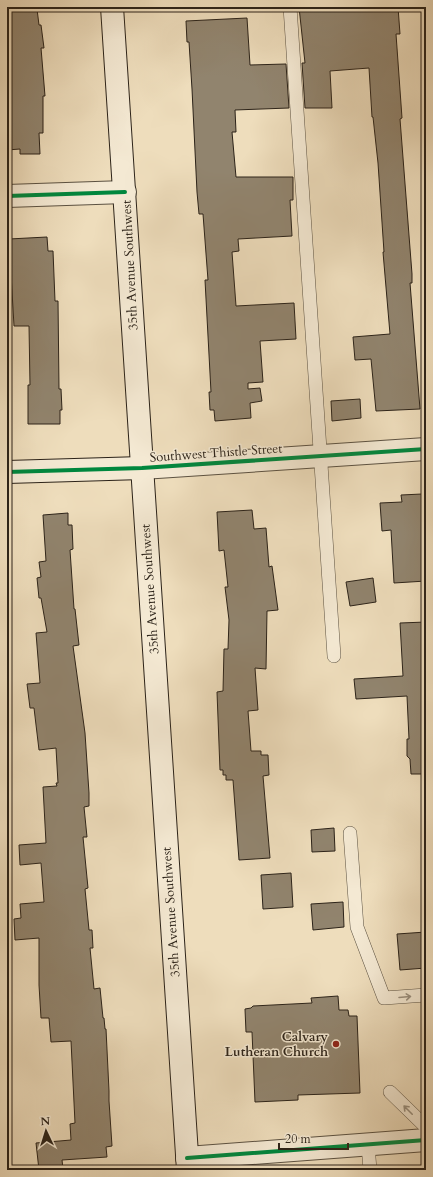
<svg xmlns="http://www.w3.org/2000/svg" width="433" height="1177" viewBox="0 0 433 1177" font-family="Cardo,serif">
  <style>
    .building { fill: #91846e; stroke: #2c2319 }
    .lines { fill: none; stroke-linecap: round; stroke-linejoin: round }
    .service-casing { stroke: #5c5242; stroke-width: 14 }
    .minor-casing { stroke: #5c5242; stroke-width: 24 }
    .tertiary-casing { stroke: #5c5242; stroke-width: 24 }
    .secondary-casing { stroke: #2c2319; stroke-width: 24 }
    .service { stroke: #f4e9d3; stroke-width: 13 }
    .minor { stroke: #f4e9d3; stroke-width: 22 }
    .tertiary { stroke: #f4e9d3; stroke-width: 22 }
    .secondary { stroke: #f4e9d3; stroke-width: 22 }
    .cycleway-casing { stroke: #f4e9d3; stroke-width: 6 }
    .cycleway { stroke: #00873e; stroke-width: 4 }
    .oneway { stroke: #9a907f }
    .poi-dot { fill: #8f2418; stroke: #f4e9d3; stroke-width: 1.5 }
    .labels { text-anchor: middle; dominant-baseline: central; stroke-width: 3; stroke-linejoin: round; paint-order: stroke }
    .street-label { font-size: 13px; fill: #2c2319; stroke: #f4e9d3 }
    .poi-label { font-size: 13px; font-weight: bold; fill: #2c2319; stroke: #f4e9d3; text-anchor: end }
  </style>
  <rect width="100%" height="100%" fill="#eeddbc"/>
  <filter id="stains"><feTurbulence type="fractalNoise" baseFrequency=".005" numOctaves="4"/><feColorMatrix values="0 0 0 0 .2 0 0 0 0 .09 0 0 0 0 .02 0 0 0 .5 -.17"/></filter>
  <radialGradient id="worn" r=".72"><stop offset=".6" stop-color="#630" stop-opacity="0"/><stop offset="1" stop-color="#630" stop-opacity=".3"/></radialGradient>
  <g class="building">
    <path d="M299 7H340V11L398 7 400 34H396L402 118 400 119 412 274V283H410L420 409 376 411 371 359 355 360 353 337 390 334 383 252H384L378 163 373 117H372L369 68 330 71 332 108H305L302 63H305Z"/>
    <path d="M37 9 39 25H41L44 48H41L45 96H43V133H39L40 154H20V149L7 150V111H11L7 65 9 64 7 44V11Z"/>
    <path d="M247 18 250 65 286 64 289 108 235 110 236 132H232L236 177H293V200H290L292 236 238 239 239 251 232 252 236 306 294 303 296 339 260 341 263 382 248 383V389L260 388 262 401 250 403 251 418 215 421 214 410H210L209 392H211L205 280H208L203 214H199L197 192 192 89 189 42H187L186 21Z"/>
    <path d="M47 237 48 251H53L55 301H58L59 389H61L62 410H60V424H28V385H30L29 326H14L9 239Z"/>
    <path d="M360 399 361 418 332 421 331 401Z"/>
    <path d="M422 494V501H426V581L394 583 391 530 382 531 380 503 402 502 401 495Z"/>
    <path d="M252 510 254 529 266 528 269 567 272 566 278 610 267 611 266 669 255 668 258 710 248 711 251 751H261V755H268L269 775 263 776 270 858 239 860 233 780H226V775H223V770H220L217 692 223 691 224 649H228L229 620 225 587H228L224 550 219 551 217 512Z"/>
    <path d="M68 513V525H72L73 549 70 550 74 609H75L79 645 73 646 85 733 89 793V806L84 807 87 837H83L88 888 85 889 89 930H92L93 948H90L94 989 100 988 103 1018H104L105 1029H106L109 1091V1101L112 1146 106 1147 107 1157 62 1160 63 1169 39 1170 36 1143 71 1140 70 1124 75 1123 71 1041 51 1042 49 1018H41L39 985V938L15 940 14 919 21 918 20 904 44 902 41 863 20 865 19 845 46 843 43 787 57 786 56 783H58L56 748 39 750 34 708H30L27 684 40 683 36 633 47 632 41 598H39L37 578 41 577 39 562 46 561 43 515Z"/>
    <path d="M373 578 376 602 350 606 346 582Z"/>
    <path d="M426 622V774H411L410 759 407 756V739H409L407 696 356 699 354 679 403 676 400 623Z"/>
    <path d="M334 828 335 851 312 852 311 830Z"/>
    <path d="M291 873 293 907 263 909 261 875Z"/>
    <path d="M343 902 344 927 313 930 311 904Z"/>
    <path d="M426 932V968L400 970 397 934Z"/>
    <path d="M338 996 339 1010H348L349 1016H357L360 1093 298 1095V1100L255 1102 252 1032H246L245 1009 251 1008 253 1006 312 1003 311 998Z"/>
  </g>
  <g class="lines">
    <defs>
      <g id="service">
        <path d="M290 7 334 656"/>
        <path d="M350 833 357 927 384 998 426 995"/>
        <path d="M390 1092 426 1127"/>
        <path d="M368 1145 370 1170"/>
      </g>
      <g id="minor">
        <path d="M7 196 125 192"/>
        <path d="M187 1158 426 1140"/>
      </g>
      <path id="tertiary" d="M142 468 426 449"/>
      <g id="secondary">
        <path d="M112 7 188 1170"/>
        <path d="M7 472 142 468"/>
      </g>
    </defs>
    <use href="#service" class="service-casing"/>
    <use href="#minor" class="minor-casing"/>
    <use href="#tertiary" class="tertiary-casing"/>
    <use href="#secondary" class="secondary-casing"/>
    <use href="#service" class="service"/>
    <use href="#minor" class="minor"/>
    <use href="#tertiary" class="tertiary"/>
    <use href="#secondary" class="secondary"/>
    <defs>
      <g id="cycleway">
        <path d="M7 196 125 192"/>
        <path d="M7 472 142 468 426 449"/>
        <path d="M187 1158 426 1140"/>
      </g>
    </defs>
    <use href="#cycleway" class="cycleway-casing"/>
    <use href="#cycleway" class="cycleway"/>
  </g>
  <defs><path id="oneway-shaft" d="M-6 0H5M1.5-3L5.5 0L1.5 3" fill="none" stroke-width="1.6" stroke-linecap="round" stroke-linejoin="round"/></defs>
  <g class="oneway">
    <use href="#oneway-shaft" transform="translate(405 997) rotate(-5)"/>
    <use href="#oneway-shaft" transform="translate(408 1110) rotate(-135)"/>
  </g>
  <circle class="poi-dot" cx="336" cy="1044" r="4"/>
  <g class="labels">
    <g class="street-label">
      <text transform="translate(130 265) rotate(-93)">35th Avenue Southwest</text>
      <text transform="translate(216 453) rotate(-4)">Southwest Thistle Street</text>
      <text transform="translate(150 589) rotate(-94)">35th Avenue Southwest</text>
      <text transform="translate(171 912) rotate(-94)">35th Avenue Southwest</text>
    </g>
    <g class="poi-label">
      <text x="328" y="1037">Calvary<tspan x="328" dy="15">Lutheran Church</tspan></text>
    </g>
  </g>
  <rect width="433" height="1177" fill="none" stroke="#eeddbc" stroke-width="24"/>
  <rect x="8" y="8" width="417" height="1161" fill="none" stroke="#2c2319" stroke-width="2"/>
  <rect x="12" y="12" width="409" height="1153" fill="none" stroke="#2c2319"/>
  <g transform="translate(46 1131) rotate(356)" stroke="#f4e9d3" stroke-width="3" paint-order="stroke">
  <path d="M0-3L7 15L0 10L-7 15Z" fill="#2c2319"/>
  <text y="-6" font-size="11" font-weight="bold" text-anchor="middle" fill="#2c2319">N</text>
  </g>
  <path d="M279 1143v6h69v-6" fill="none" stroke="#2c2319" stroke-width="2"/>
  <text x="285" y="1143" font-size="12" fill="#2c2319" stroke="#f4e9d3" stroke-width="3" paint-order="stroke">20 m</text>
  <rect width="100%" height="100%" filter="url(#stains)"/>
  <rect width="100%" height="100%" fill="url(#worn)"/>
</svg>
